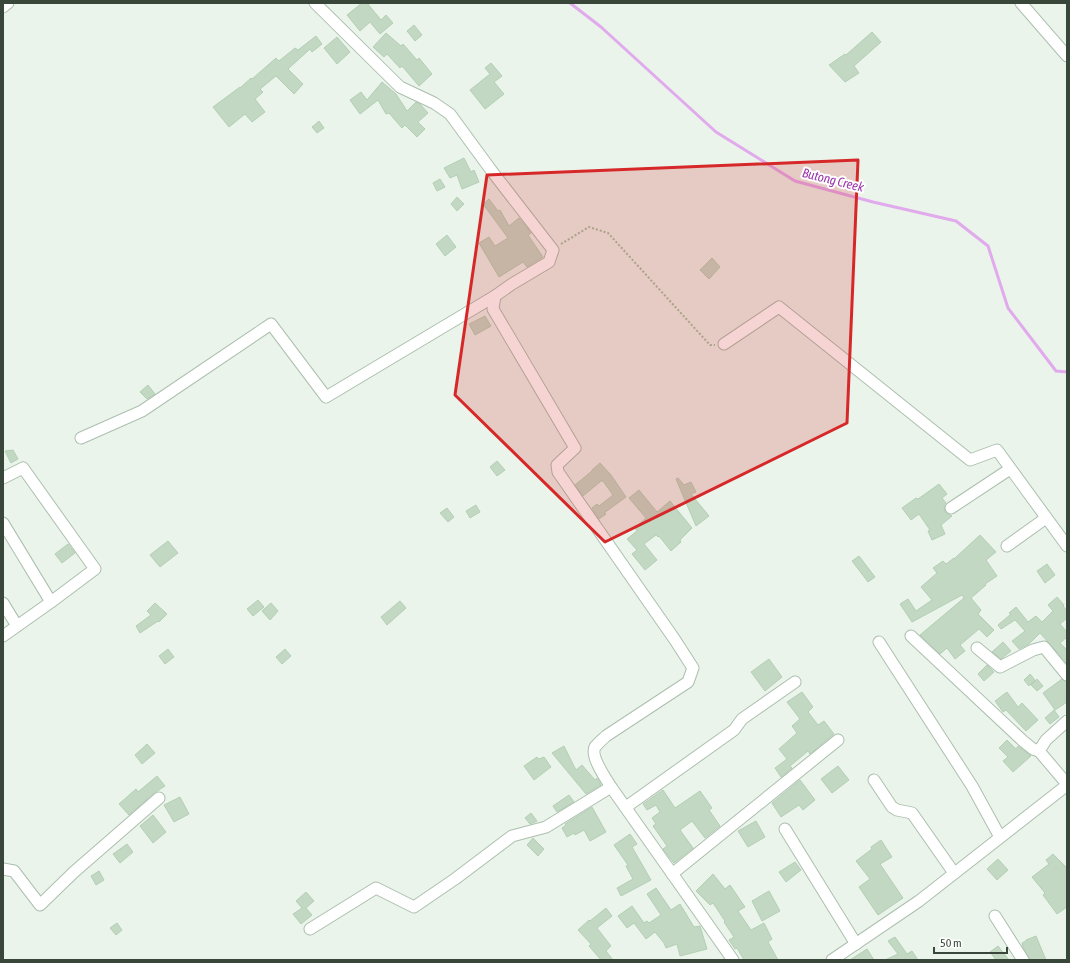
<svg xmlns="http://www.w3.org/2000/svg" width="1070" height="963" viewBox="0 0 1070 963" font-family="'Asap Condensed',sans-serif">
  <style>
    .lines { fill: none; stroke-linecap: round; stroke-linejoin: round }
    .stream { stroke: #e1aaec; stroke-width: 3 }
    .building { fill: #c2d8c3; stroke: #b3cfb4 }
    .minor-casing { stroke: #acbfae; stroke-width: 13 }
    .path { stroke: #9fc0a1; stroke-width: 2; stroke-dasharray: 2 2; stroke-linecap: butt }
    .minor { stroke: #fff; stroke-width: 11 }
    .marked { fill: #d62828; fill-opacity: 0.2; stroke: #d62828; stroke-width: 3; stroke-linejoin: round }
    .labels { text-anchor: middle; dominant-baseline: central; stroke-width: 4; stroke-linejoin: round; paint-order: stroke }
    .water-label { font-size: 13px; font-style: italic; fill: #9b37ad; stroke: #fff }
  </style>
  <rect width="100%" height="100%" fill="#eaf4eb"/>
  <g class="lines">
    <path class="stream" d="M570 3 601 27 716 132 795 181 873 202 956 221 988 246 1008 308 1056 371 1067 372"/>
  </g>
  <g class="building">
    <path d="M362 3H367L381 20 386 15 393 23 380 34 370 22 360 31 347 15Z"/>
    <path d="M414 25 422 35 415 41 407 31Z"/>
    <path d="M872 32 881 42 854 66 859 73 845 82 829 65 845 54 846 55Z"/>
    <path d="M386 33 401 46 403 44 417 60 419 58 432 74 419 86 402 66 400 68 387 54 384 57 373 47Z"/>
    <path d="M316 36 322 44 312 52 310 49 288 69 303 84 294 94 276 76 260 89 263 92 255 99 265 112 252 122 245 114 229 127 213 107 240 87V88L251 78 252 79 276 58 279 61 295 48 298 50Z"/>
    <path d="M337 37 350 52 337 64 324 48Z"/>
    <path d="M491 63 502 76 494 82 504 94 485 109 470 90 490 74 485 68Z"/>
    <path d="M382 82 396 94 407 111 416 102 420 104 428 113 418 122 425 129 417 137 405 125 402 128 389 113 386 114 378 100 360 114 350 100 361 92 367 100Z"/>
    <path d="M319 121 324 128 317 133 312 127Z"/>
    <path d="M464 158 471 172 474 170 479 182 462 189 457 175 450 178 444 168Z"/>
    <path d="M440 179 445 187 437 191 433 183Z"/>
    <path d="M457 197 464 204 457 211 451 204Z"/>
    <path d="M489 199 498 211 500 210 509 226 519 218 531 233 528 235 543 257 527 267 523 262 499 277 479 243 489 237 495 246 508 238 483 204Z"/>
    <path d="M447 235 456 247 445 256 436 244Z"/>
    <path d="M712 258 720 267 709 279 700 270Z"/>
    <path d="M485 316 491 326 475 335 469 324Z"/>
    <path d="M148 385 155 394 147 399 140 392Z"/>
    <path d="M13 450 18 459 11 463 5 451Z"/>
    <path d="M497 461 505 470 497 476 490 467Z"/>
    <path d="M600 463 611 475 626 497 604 513 606 514 599 519 592 508 597 504 599 506 613 495 603 481H601L583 496 575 485 592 471V470Z"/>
    <path d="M678 478 684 485 691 482 696 492 691 494 709 516 696 526 676 479Z"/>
    <path d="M939 484 947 494 942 498 946 503 944 505 945 512 952 516 941 525 945 534 932 540 928 531 930 530 919 514 911 520 902 508 916 498 918 499Z"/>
    <path d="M639 490 657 512 670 501 692 528 680 540 681 542 671 551 659 536 658 537 656 535 644 544 657 560 645 570 632 554 637 550 627 539 637 531 635 528 646 518 629 498Z"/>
    <path d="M476 505 480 512 470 518 466 511Z"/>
    <path d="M447 508 454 517 448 522 440 513Z"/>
    <path d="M980 535 996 552 986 560 997 576 985 584 986 585 971 598 981 610 978 614 994 630 987 637 979 629 960 645 965 651 955 659 947 648 940 654 920 635 964 598 962 595 912 622 900 604 908 599 916 611 932 600 921 587 937 573 933 568 943 561 946 564 954 558V559Z"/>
    <path d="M168 541 178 553 160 567 150 555Z"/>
    <path d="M68 544 75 553 62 563 55 554Z"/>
    <path d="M859 556 875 577 868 582 852 561Z"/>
    <path d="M1047 564 1055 575 1045 583 1037 571Z"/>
    <path d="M1057 597 1064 605 1063 606 1067 611V618L1060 624 1067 632V637L1060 643 1066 649 1067 648V664L1049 643 1040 633 1029 644 1019 649 1012 641 1025 631 1015 620 1001 629 998 625 1011 614 1009 613 1016 607 1028 622 1036 616 1042 622 1053 611 1048 605Z"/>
    <path d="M258 600 264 607 253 616 247 609Z"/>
    <path d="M400 601 406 608 387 625 381 617Z"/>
    <path d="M155 603 167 614 159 622 158 621 140 633 136 626 151 615 147 611Z"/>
    <path d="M271 603 278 611 270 620 262 611Z"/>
    <path d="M1003 642 1011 651 1001 659 992 652Z"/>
    <path d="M168 649 174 657 165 664 159 656Z"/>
    <path d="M285 649 291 656 282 664 276 657Z"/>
    <path d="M769 659 782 677 765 691 751 672Z"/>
    <path d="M987 665 994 672 984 681 978 674Z"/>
    <path d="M1030 674 1035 680 1029 686 1024 680Z"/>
    <path d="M1037 679 1043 686 1037 691 1031 685Z"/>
    <path d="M1062 679 1067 682V702L1055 710 1043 693Z"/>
    <path d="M802 692 813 707 808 712 818 725 824 721 834 734 810 754 808 751 790 766 792 768 781 777 775 768 787 759 779 749 797 733 792 726 800 719 787 702Z"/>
    <path d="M1007 692 1018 707 1022 703 1038 720 1026 731 1006 710 1003 712 995 701Z"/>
    <path d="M1054 710 1059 717 1050 724 1045 718Z"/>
    <path d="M1007 740 1016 749 1018 746 1031 756 1013 772 1003 761 1008 757 999 748Z"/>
    <path d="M147 744 155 753 142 764 135 755Z"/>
    <path d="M564 746 576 770 582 765 595 780 597 778 601 785 586 794 552 753Z"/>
    <path d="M537 757 539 759 544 757 551 767 534 780 524 766Z"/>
    <path d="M838 766 849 780 832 793 821 779Z"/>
    <path d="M157 776 165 786 154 793 129 815 119 804 136 789 138 792Z"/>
    <path d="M800 780 815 800 803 810 799 805 781 817 772 803Z"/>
    <path d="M663 790 675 808 700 791 712 808 709 810 720 826 705 838 692 821 680 830 693 848 674 863 663 849 667 846 653 826 656 824 652 818 660 812 656 805 647 810 643 804Z"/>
    <path d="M569 795 574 802 557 812 553 806Z"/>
    <path d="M180 797 189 814 174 822 164 805Z"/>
    <path d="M592 807 606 832 590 841 584 830 575 835 574 833 567 837 562 828 566 825 565 824Z"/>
    <path d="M531 813 537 821 530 824 525 818Z"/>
    <path d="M153 815 166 832 153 843 140 826Z"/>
    <path d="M756 821 765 837 748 847 738 831Z"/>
    <path d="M630 834 637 844 632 847 651 880 621 896 617 888 633 879 626 866 628 865 614 845Z"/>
    <path d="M533 838 544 849 538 856 527 845Z"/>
    <path d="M881 840 892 857 880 864 903 898 878 915 859 887 870 879 856 861 872 849 871 847Z"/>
    <path d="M127 844 133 852 120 863 113 854Z"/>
    <path d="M1053 854 1067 868V907L1057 914 1043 895 1045 893 1032 877 1049 864 1046 860Z"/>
    <path d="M998 859 1008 870 997 880 987 869Z"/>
    <path d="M795 862 801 870 786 882 779 872Z"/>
    <path d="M99 871 104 880 96 885 91 876Z"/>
    <path d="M713 874 725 889 730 885 745 907 738 911 751 930 764 923 772 939 768 942 778 960H744L737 948 735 949 729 940 734 937 724 922 725 921 713 903 710 905 696 891Z"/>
    <path d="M656 888 671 910 680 904 694 927 700 926 707 949 680 956 677 944 666 948 664 943 655 932 646 939 634 923 627 928 618 916 632 906 644 923 647 921 649 923 661 915 647 894Z"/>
    <path d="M769 891 780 911 762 921 752 901Z"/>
    <path d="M306 892 314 901 306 908 312 915 301 924 293 914 302 908 296 901Z"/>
    <path d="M606 908 612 916 597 928 611 946 606 951 613 960H601L589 946 591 944 578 930 589 920 590 921Z"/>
    <path d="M117 923 122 930 116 935 110 928Z"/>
    <path d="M1036 936 1046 960H1030L1023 947 1022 943 1026 941V940Z"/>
    <path d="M895 937 907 954 912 951 918 960H885L898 954 888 941Z"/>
    <path d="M998 946 1009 960H996L990 952Z"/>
    <path d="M867 949 874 960H850Z"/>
  </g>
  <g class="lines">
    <defs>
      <g id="minor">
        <path d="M315 3 400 87 434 103 450 114 491 170 553 250 549 262 512 284 495 296 493 309 575 448 557 465 558 472 675 640 693 668 688 682 606 736C603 739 598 743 595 747 590 756 606 779 611 787L733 960"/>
        <path d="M1021 3 1067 56"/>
        <path d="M3 7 8 3"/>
        <path d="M724 344 779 307 970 460 997 450 1067 546"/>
        <path d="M81 438 142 411 271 324 326 397 495 296"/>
        <path d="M3 478 23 468 95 569 51 602 3 636"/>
        <path d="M951 508 1010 469"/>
        <path d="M3 523 51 602"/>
        <path d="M1007 546 1046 518"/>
        <path d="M3 603 17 626"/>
        <path d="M911 636 1023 741 1033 749 1039 751"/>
        <path d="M879 642 972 786 1000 837"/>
        <path d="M977 648 1000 667 1033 650 1044 647 1067 675"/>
        <path d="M1067 721 1046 740 1039 751 1067 784"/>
        <path d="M874 780 892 807 897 810 912 813 954 873"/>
        <path d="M626 807 734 730 742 719 795 682"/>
        <path d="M785 829 856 944"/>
        <path d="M3 869 14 871 40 905 74 872 159 798"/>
        <path d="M672 874 838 740"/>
        <path d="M995 916 1023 960"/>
        <path d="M310 929 376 888 414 907 455 879 512 836 546 827 611 787"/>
        <path d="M832 960 919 901 1067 785"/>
      </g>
    </defs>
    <use href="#minor" class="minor-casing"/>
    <path class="path" d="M561 244 589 227 608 233 710 345H715"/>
    <use href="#minor" class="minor"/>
  </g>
  <path class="marked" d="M858 160 847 423 605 542 455 395 487 175Z"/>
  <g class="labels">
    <g class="water-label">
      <text transform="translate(833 180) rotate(14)">Butong Creek</text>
    </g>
  </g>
  <rect width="1070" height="963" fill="none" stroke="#384739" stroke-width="8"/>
  <path d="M934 947v6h73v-6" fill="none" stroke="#384739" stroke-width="2"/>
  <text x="940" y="947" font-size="12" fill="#384739" stroke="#ffffff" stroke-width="3" paint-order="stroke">50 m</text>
</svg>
